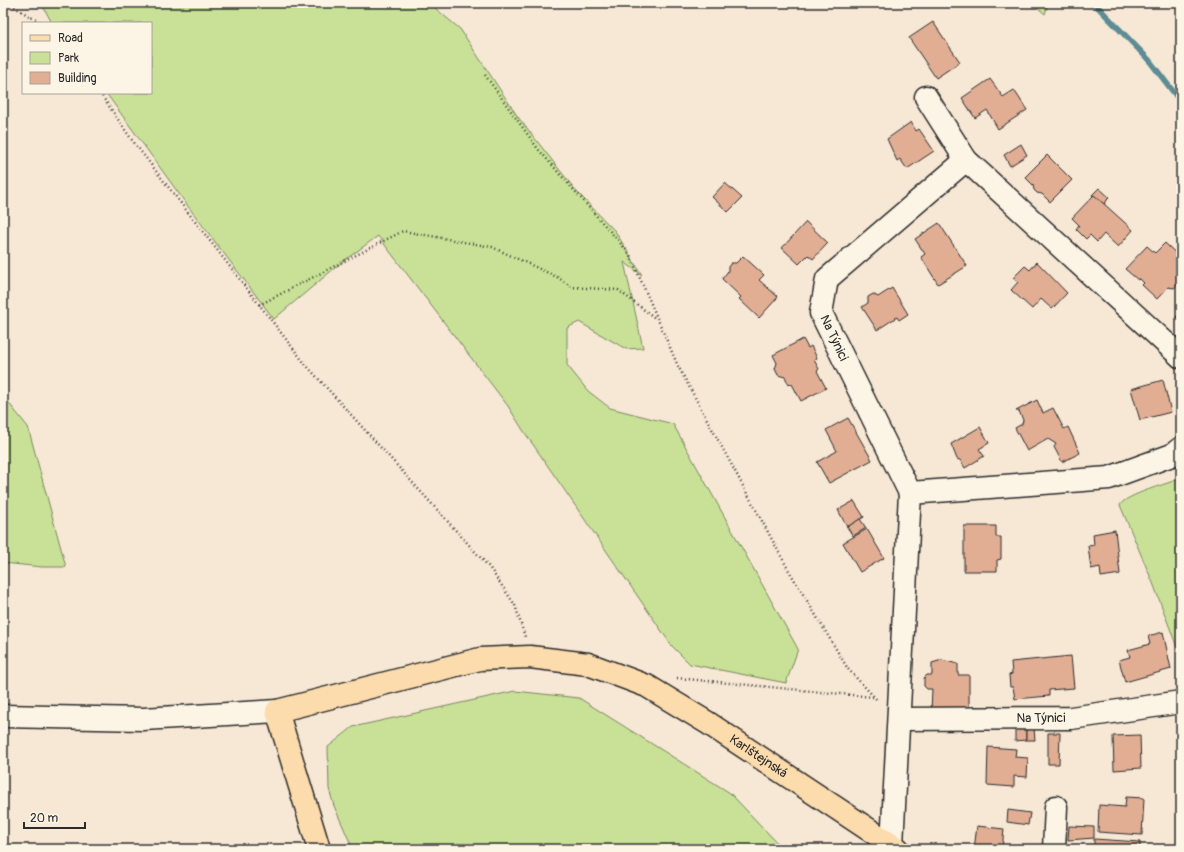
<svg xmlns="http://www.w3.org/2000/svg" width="1184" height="852" viewBox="0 0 1184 852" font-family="Pangolin,sans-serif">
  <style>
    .green { fill: #c8e197; stroke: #7a8661 }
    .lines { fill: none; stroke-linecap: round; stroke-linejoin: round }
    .stream { stroke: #5d8c94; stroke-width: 6 }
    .building { fill: #e1ae94; stroke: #2b2b2b }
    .minor-casing { stroke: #2b2b2b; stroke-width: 25 }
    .major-casing { stroke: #2b2b2b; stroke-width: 25 }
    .path { stroke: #2b2b2b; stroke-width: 2.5; stroke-dasharray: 1 3; stroke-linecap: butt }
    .minor { stroke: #fcf5e5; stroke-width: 22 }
    .major { stroke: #fcdcac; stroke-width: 22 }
    .labels { text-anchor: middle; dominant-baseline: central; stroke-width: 4; stroke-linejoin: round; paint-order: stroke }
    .street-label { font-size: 13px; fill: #2b2b2b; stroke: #fcf5e5 }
  </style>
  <rect width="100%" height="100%" fill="#f7e7d5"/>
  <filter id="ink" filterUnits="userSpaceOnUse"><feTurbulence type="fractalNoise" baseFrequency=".025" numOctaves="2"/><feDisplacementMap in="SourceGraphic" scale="8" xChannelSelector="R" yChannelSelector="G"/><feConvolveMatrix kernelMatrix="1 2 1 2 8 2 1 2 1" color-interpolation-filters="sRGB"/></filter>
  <g filter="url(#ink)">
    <g class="green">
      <path d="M34 3H429L460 29 518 117 577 192 615 231 642 275 624 262 643 348 626 349 579 322 567 328V365L588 391 610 408 673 424 798 649 786 683 690 664 672 646 523 430 508 406 378 236 342 262 274 319 190 209 106 93H151V23H52L44 8Z"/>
      <path d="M1032 3H1048L1045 14Z"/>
      <path d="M3 396 28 427 66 567H42L3 563Z"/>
      <path d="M1181 478V658L1153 583 1120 505C1127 494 1168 484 1181 478Z"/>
      <path d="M515 691 579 698 730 793 783 849H353L334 806 329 789 328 747 353 727Z"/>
    </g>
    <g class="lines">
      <path class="stream" d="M1094 3 1149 60 1181 102"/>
    </g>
    <g class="building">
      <path d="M933 22 960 62 936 78 909 38Z"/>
      <path d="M990 79 1003 97 1014 90 1027 110 998 129 987 110 975 118 962 98Z"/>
      <path d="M911 122 916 131 919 129 934 151 907 169 900 159 897 161 887 139Z"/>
      <path d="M1021 144 1027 155 1010 166 1004 155Z"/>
      <path d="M1047 155 1072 180 1050 202 1042 194 1037 193 1034 190 1033 185 1025 177Z"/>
      <path d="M725 183 742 198 728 212 712 197Z"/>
      <path d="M1099 188 1109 197 1104 205 1092 195Z"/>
      <path d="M1094 195 1133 230 1118 247 1104 234 1097 242 1090 235 1086 239 1076 229 1079 225 1072 218Z"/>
      <path d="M806 222 828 243 813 259 808 255 799 264 782 248Z"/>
      <path d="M939 223 967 266 938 284 921 257 925 254 915 239Z"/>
      <path d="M1165 243 1181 258V282L1174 288 1168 287 1157 299 1142 285 1144 283 1139 278 1138 280 1125 269 1147 246 1155 253Z"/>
      <path d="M743 256 764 275 759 280 778 297 759 318 739 299 741 297 722 279 728 271V267L731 263H736Z"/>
      <path d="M1037 262 1067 293 1052 309 1041 299 1032 309 1011 290 1018 282 1013 278 1025 266 1030 270Z"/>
      <path d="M892 288 908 314 899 320 897 317 877 330 862 307 868 303V297L873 294 878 297Z"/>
      <path d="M1181 312V322L1176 317Z"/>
      <path d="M803 339 808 348 811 346 817 358 814 360 819 369 817 371 826 388 801 401 792 384 789 385 785 377 778 375 775 369 777 363 773 355Z"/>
      <path d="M1163 380 1171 412 1140 420 1131 389Z"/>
      <path d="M1037 400 1043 413 1053 408 1064 429 1068 427 1080 453 1062 462 1054 447 1056 444 1048 439 1027 451 1015 428 1022 424 1023 420 1019 411H1016Z"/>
      <path d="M848 418 872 460 829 483 817 462 837 451 826 430Z"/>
      <path d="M980 427 989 443 979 449 984 456 965 468 960 460 957 459 951 444Z"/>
      <path d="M854 501 864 517 847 527 838 510Z"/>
      <path d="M860 519 866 528 853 536 847 527Z"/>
      <path d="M964 526H996V537H1001V559L997 560V571H964Z"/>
      <path d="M867 529 884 558 860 572 843 543Z"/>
      <path d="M1115 530 1120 574 1101 577 1100 567 1091 569 1088 546 1094 545 1093 534Z"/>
      <path d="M1163 632 1171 669 1125 682 1119 660 1130 657 1128 650 1150 644 1148 636Z"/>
      <path d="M1071 656 1074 688 1049 690V696L1015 699 1013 687H1010L1009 675 1012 674 1011 662Z"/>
      <path d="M942 660 958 664V675H969V713L931 712 932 689H927L924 686V678L927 675H932V663Z"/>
      <path d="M1026 728V740L1015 741V729Z"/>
      <path d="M1026 728H1034L1035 740H1026Z"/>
      <path d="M1048 733H1060L1059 764H1048Z"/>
      <path d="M1140 735 1141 768 1114 770 1113 736Z"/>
      <path d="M988 747 1016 749 1015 757 1028 758 1027 777 1014 776V787L987 785Z"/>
      <path d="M1126 797 1144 798 1142 835 1098 832 1099 805 1125 807Z"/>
      <path d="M1008 810 1030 813 1028 825 1007 822Z"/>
      <path d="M977 826 1004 829 1002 849H974Z"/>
      <path d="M1069 826 1094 827V838L1068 840Z"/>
      <path d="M1094 839 1140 842V849H1094Z"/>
    </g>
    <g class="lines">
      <defs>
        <g id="minor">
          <path d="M926 97 966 160 1181 357"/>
          <path d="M910 493 1109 478 1172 455 1181 448"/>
          <path d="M3 716 143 719 277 711"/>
          <path id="s1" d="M900 719 1071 718 1181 702"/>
          <path d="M892 845 910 493 821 313 827 279 966 160"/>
          <path d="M1054 849 1056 807"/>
        </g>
        <g id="major">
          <path id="s2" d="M319 849 277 711 480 659 530 657 588 664 647 686 708 723 898 849"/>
        </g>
      </defs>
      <use href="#minor" class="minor-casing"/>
      <use href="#major" class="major-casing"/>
      <g class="path">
        <path d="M3 3 11 5 41 23"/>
        <path d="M485 75 538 149 629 253 678 366 788 569 848 669 878 701"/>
        <path d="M100 93 132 140 306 365 489 567 515 605 525 637"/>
        <path d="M259 305 403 231 492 247 557 277 572 287 618 290 655 318"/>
        <path d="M677 678 873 697"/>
      </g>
      <use href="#minor" class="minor"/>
      <use href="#major" class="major"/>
    </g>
  </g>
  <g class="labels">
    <g class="street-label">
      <text transform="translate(834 338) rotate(65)">Na Týnici</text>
      <text stroke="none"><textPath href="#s1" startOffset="141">Na Týnici</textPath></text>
      <text stroke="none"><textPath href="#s2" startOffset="657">Karlštejnská</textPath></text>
    </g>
  </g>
  <rect width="1184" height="852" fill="none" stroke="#fcf5e5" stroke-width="16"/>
  <rect x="8" y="8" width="1168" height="836" fill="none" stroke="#2b2b2b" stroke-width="1.5" filter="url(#ink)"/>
  <rect x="22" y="22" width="130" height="72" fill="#fcf5e5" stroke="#a8a49b"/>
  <rect x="30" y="35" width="20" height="6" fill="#fcdcac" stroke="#a8a49b"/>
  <text x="58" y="42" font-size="12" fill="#2b2b2b">Road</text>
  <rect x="30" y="52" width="20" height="12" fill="#c8e197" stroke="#a8a49b"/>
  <text x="58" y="62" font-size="12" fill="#2b2b2b">Park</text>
  <rect x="30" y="72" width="20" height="12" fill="#e1ae94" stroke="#a8a49b"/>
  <text x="58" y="82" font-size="12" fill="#2b2b2b">Building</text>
  <path d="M24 822v6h61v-6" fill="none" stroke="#2b2b2b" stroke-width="2"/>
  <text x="30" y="822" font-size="12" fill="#2b2b2b" stroke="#fcf5e5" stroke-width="3" paint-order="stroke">20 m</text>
</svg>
